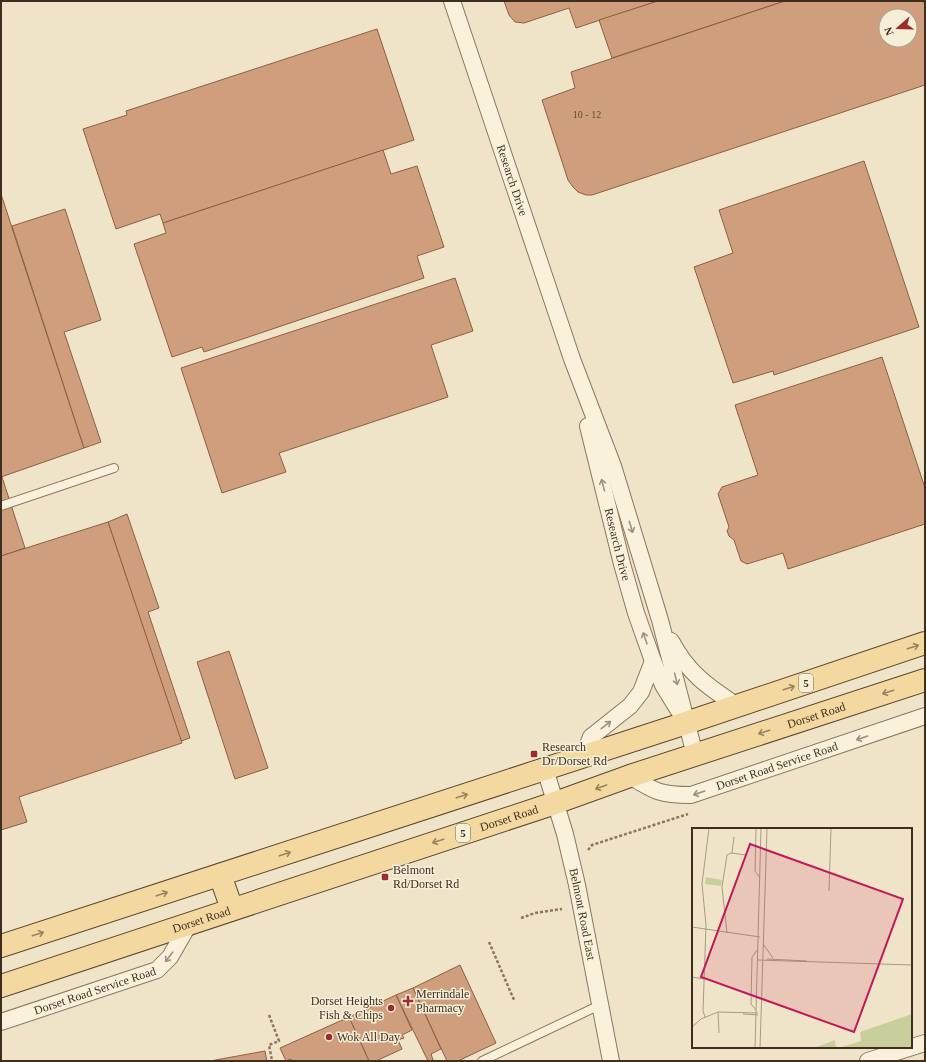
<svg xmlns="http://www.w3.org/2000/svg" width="926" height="1062" viewBox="0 0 926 1062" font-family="Georgia,serif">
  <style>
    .building { fill: #cf9f7d; stroke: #8d5f41; fill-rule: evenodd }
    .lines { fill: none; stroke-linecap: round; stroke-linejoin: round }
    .lane-casing { stroke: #8d765c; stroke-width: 10 }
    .street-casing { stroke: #8d765c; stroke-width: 18 }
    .primary-casing { stroke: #5b4430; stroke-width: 24 }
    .path { stroke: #8d765c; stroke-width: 2.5; stroke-dasharray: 3 2; stroke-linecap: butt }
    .lane { stroke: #faf1dc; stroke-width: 8 }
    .street { stroke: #faf1dc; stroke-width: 16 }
    .primary { stroke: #f3d9a0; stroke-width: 22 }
    .oneway { stroke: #9c907e }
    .oneway2 { stroke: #988460 }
    .poi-dot { fill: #9e2a2b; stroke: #f7eed8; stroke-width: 1.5 }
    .labels { text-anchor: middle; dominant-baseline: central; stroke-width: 3; stroke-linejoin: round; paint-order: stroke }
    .number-label { font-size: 10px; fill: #624a37 }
    .shield { fill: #f7eed8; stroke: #756857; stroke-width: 1 }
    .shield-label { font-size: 11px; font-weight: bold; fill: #3d2e20 }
    .street-label { font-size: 12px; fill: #3d2e20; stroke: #f7eed8 }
    .poi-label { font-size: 12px; fill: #3d2e20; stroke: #f7eed8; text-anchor: start }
    .inset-road { fill: none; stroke: #a89b85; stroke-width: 1 }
    .view { fill: #c2185b; fill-opacity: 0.15; stroke: #c2185b; stroke-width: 2 }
    .inset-edge { fill: none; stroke: #3d2e20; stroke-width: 2 }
  </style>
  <rect width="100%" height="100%" fill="#f0e4c8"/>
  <g class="building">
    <path d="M504 1H658L576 28 569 8 524 23 515 22 509 15Z"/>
    <path d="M658 1H785L612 58 599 20Z"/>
    <path d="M785 1H923L925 4V85L592 195H586L578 192 573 187 568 180 542 100 575 88 571 72ZM886 16H910V40H886Z"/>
    <path d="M377 29 414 140 163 223 160 214 116 229 83 129 127 115 126 111Z"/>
    <path d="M383 150 391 174 417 166 444 247 417 256 424 278 204 352 202 347 172 357 134 244 166 233 163 223Z"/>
    <path d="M864 161 919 327 774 375 773 371 733 383 694 267 733 253 719 210Z"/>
    <path d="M1 194 84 448 1 477Z"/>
    <path d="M65 209 101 320 64 332 101 442 84 448 12 226Z"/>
    <path d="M455 278 473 331 431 345 448 397 279 453 286 472 222 493 181 368Z"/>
    <path d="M882 357 925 488V524L788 569 783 553 747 564 741 561 734 540 729 536 727 531 729 527 718 494 722 487 758 475 735 405Z"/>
    <path d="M1 477H2L25 548 1 556Z"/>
    <path d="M127 514 159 608 148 612 190 738 181 741 108 522Z"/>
    <path d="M108 522 182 743 19 797 27 822 1 830V556Z"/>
    <path d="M229 651 268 768 235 779 197 662Z"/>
    <path d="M460 965 496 1043 458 1061H447L413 988Z"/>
    <path d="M413 988 441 1049 431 1054 433 1060 430 1061H428L396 995Z"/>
    <path d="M396 995 412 1030 402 1035 404 1038 398 1040 402 1049 376 1061H369L349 1017Z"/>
    <path d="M349 1017 369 1061H292L291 1059 286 1061 280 1048Z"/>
    <path d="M265 1051 267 1061H210Z"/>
  </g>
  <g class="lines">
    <defs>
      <g id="lane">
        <path d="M1 506 114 468"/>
        <path d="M482 1061 600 1005"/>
      </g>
      <g id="street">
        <path id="s1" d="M452 1 572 359 613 466 660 620 695 755"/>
        <path id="s2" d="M588 426 622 564 636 613 653 661 663 685 679 711"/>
        <path d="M671 641C688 673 707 686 737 706"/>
        <path d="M584 755 591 737 630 706 641 692 653 661"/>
        <path id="s3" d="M545 769 565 834 577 885 611 1061"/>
        <path id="s4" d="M630 776C655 792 661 795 691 795L925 716"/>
        <path id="s5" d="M1 1022 157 970 170 957 189 924"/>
        <path d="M868 1061 925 1043"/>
      </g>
      <g id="primary">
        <path d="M220 875 232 909"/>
        <path d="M1 946 686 723 925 643"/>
        <path id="s6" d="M1 986 555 803 630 776 925 680"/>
      </g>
    </defs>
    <use href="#lane" class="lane-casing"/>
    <use href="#street" class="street-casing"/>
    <use href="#primary" class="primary-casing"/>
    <g class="path">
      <path d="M588 850 592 845 688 814"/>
      <path d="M521 918 535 913 562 909"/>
      <path d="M489 942 514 1000"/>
      <path d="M269 1015 279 1041 269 1045 272 1061"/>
    </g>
    <use href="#lane" class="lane"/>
    <use href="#street" class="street"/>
    <use href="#primary" class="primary"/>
  </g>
  <defs><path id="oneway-shaft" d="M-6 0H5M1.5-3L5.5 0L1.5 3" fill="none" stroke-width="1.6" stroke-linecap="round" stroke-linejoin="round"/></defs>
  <g class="oneway">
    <use href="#oneway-shaft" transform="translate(603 485) rotate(-104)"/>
    <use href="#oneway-shaft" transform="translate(631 527) rotate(73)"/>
    <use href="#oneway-shaft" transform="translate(645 638) rotate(-109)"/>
    <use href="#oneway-shaft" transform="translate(676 679) rotate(76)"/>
    <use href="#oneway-shaft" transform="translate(606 725) rotate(-38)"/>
    <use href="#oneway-shaft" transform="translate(862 738) rotate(161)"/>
    <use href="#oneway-shaft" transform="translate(699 793) rotate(161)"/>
    <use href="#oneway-shaft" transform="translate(169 957) rotate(127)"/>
  </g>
  <g class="oneway2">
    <use href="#oneway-shaft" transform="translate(913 647) rotate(-18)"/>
    <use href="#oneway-shaft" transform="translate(789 688) rotate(-18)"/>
    <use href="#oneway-shaft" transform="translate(888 692) rotate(162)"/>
    <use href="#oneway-shaft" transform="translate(764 732) rotate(162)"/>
    <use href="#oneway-shaft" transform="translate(601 787) rotate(160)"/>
    <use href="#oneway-shaft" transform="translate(462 796) rotate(-18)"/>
    <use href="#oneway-shaft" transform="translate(438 841) rotate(162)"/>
    <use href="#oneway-shaft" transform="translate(285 854) rotate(-18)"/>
    <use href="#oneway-shaft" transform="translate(162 894) rotate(-18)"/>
    <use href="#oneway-shaft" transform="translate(38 934) rotate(-18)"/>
  </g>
  <g class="poi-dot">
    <rect x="530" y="750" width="8" height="8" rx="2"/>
    <rect x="381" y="873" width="8" height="8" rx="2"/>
    <path d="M406 995h4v4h4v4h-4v4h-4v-4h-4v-4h4z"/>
    <circle cx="391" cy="1008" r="4"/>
    <circle cx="329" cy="1037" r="4"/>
  </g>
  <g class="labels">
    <g class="number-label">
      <text x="587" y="114">10 - 12</text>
    </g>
    <g class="shield">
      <rect x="799" y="674" width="14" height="18" rx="3"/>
      <rect x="456" y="824" width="14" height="18" rx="3"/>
    </g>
    <g class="shield-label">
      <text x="806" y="683">5</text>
      <text x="463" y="833">5</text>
    </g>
    <g class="street-label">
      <text stroke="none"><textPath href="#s1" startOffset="189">Research Drive</textPath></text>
      <text stroke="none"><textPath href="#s2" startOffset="122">Research Drive</textPath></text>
      <text stroke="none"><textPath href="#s6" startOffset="859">Dorset Road</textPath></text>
      <text stroke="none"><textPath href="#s4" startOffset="156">Dorset Road Service Road</textPath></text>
      <text stroke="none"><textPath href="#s6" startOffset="535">Dorset Road</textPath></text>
      <text stroke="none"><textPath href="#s3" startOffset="150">Belmont Road East</textPath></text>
      <text stroke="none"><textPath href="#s6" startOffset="211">Dorset Road</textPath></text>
      <text stroke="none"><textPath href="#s5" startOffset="99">Dorset Road Service Road</textPath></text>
    </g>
    <g class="poi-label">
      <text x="542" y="747">Research<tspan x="542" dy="14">Dr/Dorset Rd</tspan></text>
      <text x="393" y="870">Belmont<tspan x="393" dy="14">Rd/Dorset Rd</tspan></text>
      <text x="416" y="994">Merrindale<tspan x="416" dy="14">Pharmacy</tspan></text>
      <text x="383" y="1001" text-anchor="end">Dorset Heights<tspan x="383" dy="14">Fish &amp; Chips</tspan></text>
      <text x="337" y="1037">Wok All Day</text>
    </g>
  </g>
  <g transform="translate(692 828)">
    <rect width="220" height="220" fill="#f0e4c8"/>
    <path d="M14 49 30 52 29 58 13 56ZM220 186V220H147L169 213 168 204ZM143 212 144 220H122Z" fill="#c9cf9b"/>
    <path class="inset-road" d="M64 0 63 43 68 50M40 25 42 9M137 63 139 0M0 99 68 109M35 105 30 59 35 27 39 25 54 27M71 116 81 130M75 131 115 133M66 132 220 137M0 149 12 151M64 182 59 176 60 129 66 121M26 184 27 205M51 186 66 187M13 189 11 183 14 97 10 56 17 0M0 199 9 191 26 184 66 185M63 220 69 0M68 220 75 0"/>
    <path class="view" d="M58 16 211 71 162 204 9 149Z"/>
    <rect width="220" height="220" class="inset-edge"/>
  </g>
  <rect width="926" height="1062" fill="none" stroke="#3d2e20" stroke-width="4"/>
  <g transform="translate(898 28) rotate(250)"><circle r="19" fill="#f7eed8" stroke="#ada18e"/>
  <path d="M0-3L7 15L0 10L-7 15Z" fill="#9e2a2b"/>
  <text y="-6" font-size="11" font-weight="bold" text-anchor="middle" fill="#3d2e20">N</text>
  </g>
</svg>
